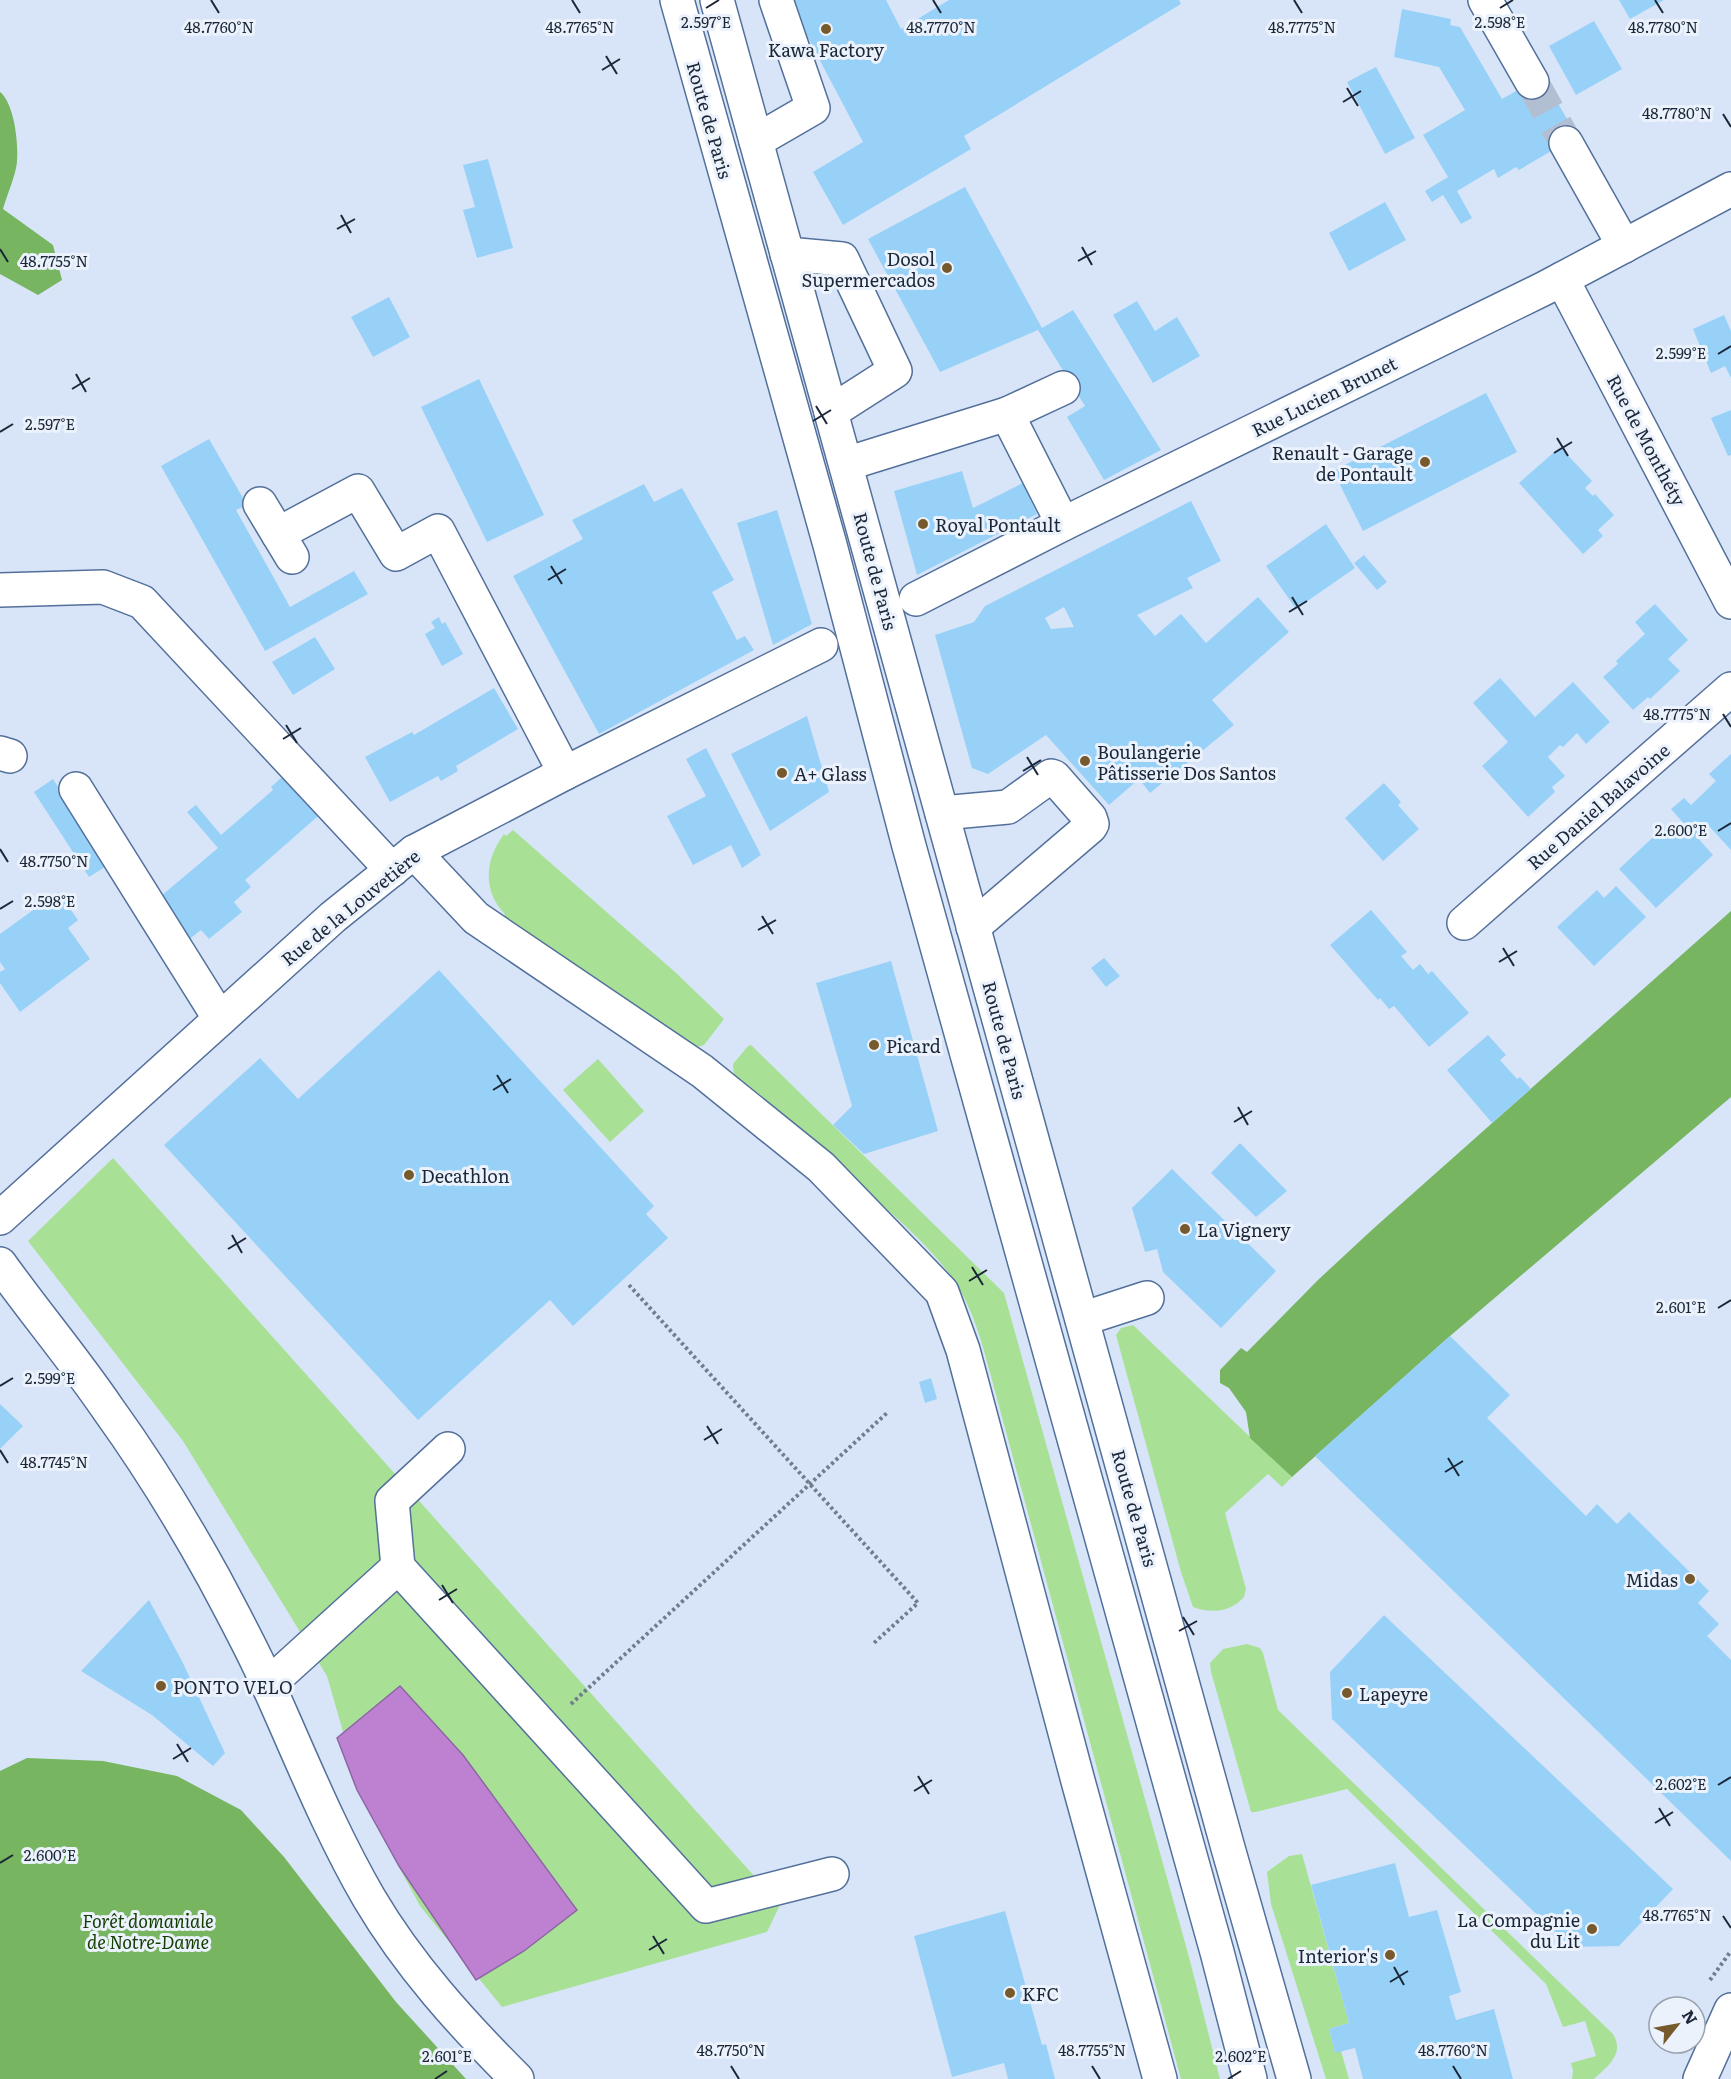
<svg xmlns="http://www.w3.org/2000/svg" width="1731" height="2079" viewBox="0 0 1731 2079" font-family="Literata,serif">
  <style>
    .green { fill: #a8e195 }
    .forest { fill: #77b561 }
    .water { fill: #be81d2; stroke: #8d66a4; stroke-width: 1.5 }
    .building { fill: #98d1f7; fill-rule: evenodd }
    .lines { fill: none; stroke-linecap: round; stroke-linejoin: round }
    .minor-tunnel { stroke: #b2bfd2; stroke-width: 33; stroke-dasharray: 33 16; stroke-linecap: butt }
    .minor-casing { stroke: #53709b; stroke-width: 36 }
    .major-casing { stroke: #53709b; stroke-width: 36 }
    .path { stroke: #717d8f; stroke-width: 4; stroke-dasharray: 3 3; stroke-linecap: butt }
    .minor { stroke: #fff; stroke-width: 33 }
    .major { stroke: #fff; stroke-width: 33 }
    .ticks { fill: none; stroke: #1b2738; stroke-width: 2 }
    .poi-dot { fill: #765a2d; stroke: #ebf2fc; stroke-width: 2 }
    .labels { text-anchor: middle; dominant-baseline: central; stroke-width: 6; stroke-linejoin: round; paint-order: stroke }
    .poi-label { font-size: 18px; fill: #1b2738; stroke: #ebf2fc; text-anchor: start }
    .street-label { font-size: 18px; fill: #1b2738; stroke: #ebf2fc }
    .park-label { font-size: 18px; font-style: italic; fill: #143d01; stroke: #ebf2fc }
    .ticks-label { font-size: 15px; text-anchor: middle; fill: #1b2738; stroke: #ebf2fc; stroke-width: 6; stroke-linejoin: round; paint-order: stroke }
  </style>
  <rect width="100%" height="100%" fill="#d8e5f9"/>
  <g class="green">
    <path d="M513 830 675 972 724 1019 704 1045 694 1048 502 918 505 914C482 891 485 859 504 834L506 836Z"/>
    <path d="M751 1045 1004 1293 1189 1957 1220 2079H1181L992 1380C983 1347 975 1314 957 1285 933 1248 897 1219 865 1189 822 1150 781 1109 734 1075L733 1064 748 1046Z"/>
    <path d="M598 1059 644 1111 610 1142 563 1090Z"/>
    <path d="M113 1158 780 1905 767 1932 502 2007 420 1906 362 1798 327 1676 183 1441 28 1241Z"/>
    <path d="M1133 1325 1292 1477 1282 1487 1268 1474 1225 1513 1246 1589 1244 1597C1231 1612 1212 1614 1193 1607L1181 1572 1116 1335 1121 1328Z"/>
    <path d="M1247 1644 1260 1648 1263 1653 1278 1710 1613 2034C1625 2054 1608 2066 1594 2079H1572L1573 2071 1571 2063 1596 2056 1585 2021 1563 2027 1546 1984 1347 1789 1256 1812H1251L1211 1672 1210 1663 1223 1649Z"/>
    <path d="M1302 1854 1349 2023 1329 2029 1335 2052 1341 2051 1349 2079H1326L1271 1904 1267 1872 1289 1856Z"/>
  </g>
  <g class="forest">
    <path d="M0 92C15 103 20 151 16 168 13 182 7 195 3 209L53 245 62 280 38 295 0 274Z"/>
    <path d="M1731 911V1097L1450 1336 1292 1477 1250 1438 1246 1412 1229 1388 1220 1383V1370L1241 1348 1247 1352 1318 1280 1374 1228Z"/>
    <path d="M27 1758 103 1761 177 1776 241 1810 284 1857 396 2002 466 2079H0V1771Z"/>
  </g>
  <path class="water" d="M400 1686 463 1755 577 1910 524 1951 476 1980 399 1866 357 1790 337 1738Z"/>
  <g class="building">
    <path d="M792 0H886L901 29 949 0H1179L1181 4 964 136 971 149 843 225 813 172 863 142 808 38Z"/>
    <path d="M1619 0H1664L1630 19Z"/>
    <path d="M1402 9 1451 19 1450 25 1460 27 1502 99 1542 76 1577 136 1519 170 1516 167 1498 178 1494 169 1457 191 1472 218 1461 224 1443 195 1432 202 1425 191 1448 177 1423 135 1465 110 1439 67 1394 57Z"/>
    <path d="M1594 21 1622 69 1576 95 1549 46Z"/>
    <path d="M1376 67 1415 138 1385 154 1347 82Z"/>
    <path d="M488 159 513 248 477 258 463 210 475 207 463 165Z"/>
    <path d="M965 187 1042 328 1073 310 1161 450 1104 480 1067 417 1085 406 1038 330 940 372 868 239Z"/>
    <path d="M1385 202 1406 240 1349 271 1329 233Z"/>
    <path d="M389 297 410 337 373 357 351 317Z"/>
    <path d="M1137 301 1155 331 1177 317 1200 356 1153 383 1113 315Z"/>
    <path d="M1724 315 1731 331V378L1725 366 1711 373 1693 329Z"/>
    <path d="M479 379 544 515 487 542 421 407Z"/>
    <path d="M1486 393 1517 452 1363 531 1333 471Z"/>
    <path d="M1731 410V455L1728 456 1711 418Z"/>
    <path d="M209 439 247 505 236 510 290 607 354 571 368 594 265 651 161 466Z"/>
    <path d="M1560 447 1592 481 1585 488 1593 496 1595 494 1614 515 1598 530 1603 536 1583 554 1519 483Z"/>
    <path d="M962 471 973 508 1023 483 1037 514 917 575 894 491Z"/>
    <path d="M644 484 654 502 682 488 734 580 712 592 737 640 745 636 754 650 599 734 513 576 583 539 572 520Z"/>
    <path d="M1191 501 1221 561 1187 578 1193 588 1137 615 1155 636 1181 614 1206 643 1258 597 1289 632 1212 700 1234 725 1150 793 1139 779 1109 805 1046 735 988 774 972 768 935 635 974 622 985 606ZM1064 607 1074 627 1051 629 1045 618Z"/>
    <path d="M777 510 812 624 773 645 737 523Z"/>
    <path d="M1326 524 1355 568 1296 609 1266 566Z"/>
    <path d="M1364 555 1387 582 1377 590 1354 563Z"/>
    <path d="M1655 604 1688 640 1668 659 1680 671 1650 699 1648 697 1633 710 1603 677 1618 664 1616 661 1645 634 1635 622Z"/>
    <path d="M439 617 442 624 445 622 463 654 442 666 425 634 435 628 431 622Z"/>
    <path d="M315 637 335 669 293 695 272 662Z"/>
    <path d="M1500 678 1535 717 1573 682 1610 722 1586 744 1577 733 1563 747 1560 745 1548 757 1565 776 1552 787 1555 792 1528 817 1482 766 1508 742 1473 703Z"/>
    <path d="M494 688 518 729 456 766 458 771 441 781 438 776 390 802 365 757 412 732 414 735Z"/>
    <path d="M807 716 829 792 770 831 731 754Z"/>
    <path d="M706 748 761 855 742 868 731 845 693 865 667 816 706 796 686 759Z"/>
    <path d="M1731 754V850L1708 825 1696 836 1713 855 1656 908 1619 869 1665 826 1673 836 1685 825 1671 809 1684 798 1691 805 1716 781 1709 774Z"/>
    <path d="M290 770 325 810 245 880 251 887 234 902 242 912 209 939 201 930 187 941 154 902 218 848 187 812 196 805 221 835 273 790 271 787Z"/>
    <path d="M53 779 108 865 89 877 34 792Z"/>
    <path d="M1384 783 1401 802 1398 805 1419 829 1383 861 1345 818Z"/>
    <path d="M1616 886 1646 917 1594 966 1557 927 1597 890 1604 898Z"/>
    <path d="M58 892 78 920 68 928 90 959 20 1012 0 983V972L5 969 0 962V934Z"/>
    <path d="M1371 910 1407 952 1401 956 1413 970 1420 964 1428 974 1432 971 1469 1013 1429 1047 1394 1006 1389 1009 1380 998 1378 1000 1330 945Z"/>
    <path d="M1104 958 1120 976 1106 987 1091 968Z"/>
    <path d="M891 961 938 1131 864 1154 833 1125 852 1106 816 983Z"/>
    <path d="M439 970 654 1206 646 1214 668 1238 573 1326 550 1300 418 1420 164 1145 260 1058 298 1099Z"/>
    <path d="M1488 1035 1506 1055 1500 1060 1517 1079 1520 1077 1531 1089 1492 1123 1447 1070Z"/>
    <path d="M1240 1143 1287 1191 1256 1217 1211 1173Z"/>
    <path d="M1172 1169 1276 1271 1221 1328 1163 1272 1157 1249 1145 1252 1132 1208Z"/>
    <path d="M1450 1336 1510 1395 1487 1418 1586 1516 1597 1504 1617 1524 1629 1512 1709 1591 1698 1603 1719 1624 1707 1636 1731 1660V1861L1315 1456Z"/>
    <path d="M931 1378 937 1399 925 1403 919 1382Z"/>
    <path d="M0 1404 23 1426 0 1449Z"/>
    <path d="M149 1600 182 1661 225 1753 213 1766 152 1715 81 1671Z"/>
    <path d="M1384 1615 1673 1889 1619 1946 1571 1947 1332 1719 1330 1672Z"/>
    <path d="M1395 1863 1409 1917 1437 1910 1461 1992 1449 1996 1456 2020 1494 2009 1513 2079H1363L1355 2048 1335 2053 1329 2029 1349 2023 1311 1885Z"/>
    <path d="M1005 1911 1042 2045 1046 2044 1055 2079H1008L1004 2063 952 2077 914 1936Z"/>
  </g>
  <g class="lines">
    <path class="minor-tunnel" d="M1532 82 1566 143"/>
    <defs>
      <g id="minor">
        <path d="M1485 0 1532 82"/>
        <path d="M756 141 813 108 776 0"/>
        <path d="M1566 143 1624 246"/>
        <path d="M787 254 842 259 895 371 831 412"/>
        <path d="M1562 279 1731 602"/>
        <path d="M1007 414 1063 524"/>
        <path d="M846 464 1007 414 1063 388"/>
        <path d="M260 504 292 557"/>
        <path d="M278 534 358 491 396 554 438 531 565 773"/>
        <path d="M0 590 103 587 142 602 392 870"/>
        <path d="M916 599 1063 524 1545 288 1731 189"/>
        <path d="M0 753 10 756"/>
        <path d="M76 789 220 1019"/>
        <path d="M942 813 1008 807 1051 776 1054 777 1090 818 1092 824 1090 827 973 927"/>
        <path d="M414 852 476 918 702 1071 821 1167 942 1292 963 1350 1078 1781 1160 2079"/>
        <path d="M1464 923 1731 689"/>
        <path d="M0 1218 333 917 414 852 565 773 821 645"/>
        <path d="M0 1264C35 1313 74 1359 108 1409 147 1463 182 1520 214 1578 233 1614 253 1650 269 1687 301 1758 330 1831 369 1898 409 1966 462 2024 517 2079"/>
        <path d="M1082 1319 1147 1298"/>
        <path d="M448 1449 392 1501 398 1567 706 1906 832 1874"/>
        <path d="M268 1685 398 1567"/>
        <path d="M1700 2079 1731 2010"/>
      </g>
      <g id="major">
        <path d="M677 0 830 545 909 846 1217 1952 1250 2079"/>
        <path d="M717 0 1228 1848 1294 2079"/>
      </g>
    </defs>
    <use href="#minor" class="minor-casing"/>
    <use href="#major" class="major-casing"/>
    <g class="path">
      <path d="M629 1285 918 1603 874 1643"/>
      <path d="M571 1704 888 1412"/>
      <path d="M1710 1980 1731 1951"/>
    </g>
    <use href="#minor" class="minor"/>
    <use href="#major" class="major"/>
  </g>
  <path class="ticks" d="M211 0 219 13M572 0 580 13M933 0 941 13M1294 0 1302 13M1655 0 1663 13M706 8 719 0M1500 8 1513 0M606 56 617 74M602 70 620 59M1347 88 1358 106M1343 102 1361 91M1723 114 1731 127M341 215 351 233M337 229 355 219M1082 247 1092 265M0 249 8 262M1078 261 1096 251M1718 354 1731 346M76 374 86 392M72 389 90 378M816 406 827 424M813 421 831 410M0 432 13 424M1557 438 1568 456M1554 453 1572 442M551 566 562 584M548 580 566 569M1292 597 1303 615M1289 612 1307 601M1723 714 1731 727M286 725 297 743M283 739 301 728M1027 757 1038 775M1023 771 1041 760M1718 831 1731 823M0 849 8 862M0 909 13 901M762 916 773 934M758 930 776 920M1503 948 1514 966M1499 962 1517 951M497 1075 508 1093M493 1090 511 1079M1238 1107 1248 1125M1234 1122 1252 1111M232 1235 242 1253M228 1249 246 1238M972 1267 983 1285M969 1281 987 1270M1718 1308 1731 1300M0 1386 13 1378M707 1426 718 1444M704 1440 722 1429M0 1450 8 1463M1448 1458 1459 1476M1445 1472 1463 1461M442 1585 453 1603M439 1600 457 1589M1183 1617 1194 1635M1179 1631 1197 1621M177 1744 188 1762M173 1759 191 1748M918 1776 929 1794M1718 1785 1731 1777M914 1791 932 1780M1659 1808 1670 1826M1655 1823 1673 1812M0 1863 13 1855M1723 1916 1731 1928M653 1936 664 1954M649 1950 667 1939M1394 1967 1404 1985M1390 1982 1408 1971M731 2066 739 2079M1092 2066 1100 2079M1453 2066 1461 2079M435 2079 447 2071M1228 2079 1241 2071"/>
  <g class="poi-dot">
    <circle cx="826" cy="29" r="6"/>
    <circle cx="947" cy="268" r="6"/>
    <circle cx="1425" cy="462" r="6"/>
    <circle cx="923" cy="524" r="6"/>
    <circle cx="1085" cy="761" r="6"/>
    <circle cx="782" cy="773" r="6"/>
    <circle cx="874" cy="1045" r="6"/>
    <circle cx="409" cy="1175" r="6"/>
    <circle cx="1185" cy="1229" r="6"/>
    <circle cx="1690" cy="1579" r="6"/>
    <circle cx="161" cy="1686" r="6"/>
    <circle cx="1347" cy="1693" r="6"/>
    <circle cx="1592" cy="1929" r="6"/>
    <circle cx="1390" cy="1955" r="6"/>
    <circle cx="1010" cy="1993" r="6"/>
  </g>
  <g class="labels">
    <g class="poi-label">
      <text x="826" y="49" text-anchor="middle">Kawa Factory</text>
      <text x="935" y="258" text-anchor="end">Dosol<tspan x="935" dy="21">Supermercados</tspan></text>
      <text x="1413" y="452" text-anchor="end">Renault - Garage<tspan x="1413" dy="21">de Pontault</tspan></text>
      <text x="935" y="524">Royal Pontault</text>
      <text x="1097" y="751">Boulangerie<tspan x="1097" dy="21">Pâtisserie Dos Santos</tspan></text>
      <text x="794" y="773">A+ Glass</text>
      <text x="886" y="1045">Picard</text>
      <text x="421" y="1175">Decathlon</text>
      <text x="1197" y="1229">La Vignery</text>
      <text x="1678" y="1579" text-anchor="end">Midas</text>
      <text x="173" y="1686">PONTO VELO</text>
      <text x="1359" y="1693">Lapeyre</text>
      <text x="1580" y="1919" text-anchor="end">La Compagnie<tspan x="1580" dy="21">du Lit</tspan></text>
      <text x="1378" y="1955" text-anchor="end">Interior's</text>
      <text x="1022" y="1993">KFC</text>
    </g>
    <g class="street-label">
      <text transform="translate(710 120) rotate(74)">Route de Paris</text>
      <text transform="translate(1324 396) rotate(-26)">Rue Lucien Brunet</text>
      <text transform="translate(1647 440) rotate(62)">Rue de Monthéty</text>
      <text transform="translate(876 571) rotate(75)">Route de Paris</text>
      <text transform="translate(1598 806) rotate(-41)">Rue Daniel Balavoine</text>
      <text transform="translate(350 907) rotate(-39)">Rue de la Louvetière</text>
      <text transform="translate(1005 1040) rotate(75)">Route de Paris</text>
      <text transform="translate(1135 1508) rotate(74)">Route de Paris</text>
    </g>
    <g class="park-label">
      <text x="148" y="1920">Forêt domaniale<tspan x="148" dy="21">de Notre-Dame</tspan></text>
    </g>
  </g>
  <g class="ticks-label">
    <text x="1500" y="28">2.598°E</text>
    <text x="706" y="28">2.597°E</text>
    <text x="219" y="33">48.7760°N</text>
    <text x="580" y="33">48.7765°N</text>
    <text x="941" y="33">48.7770°N</text>
    <text x="1302" y="33">48.7775°N</text>
    <text x="1663" y="33">48.7780°N</text>
    <text x="1677" y="119">48.7780°N</text>
    <text x="54" y="267">48.7755°N</text>
    <text x="1681" y="359">2.599°E</text>
    <text x="50" y="430">2.597°E</text>
    <text x="1677" y="720">48.7775°N</text>
    <text x="1681" y="836">2.600°E</text>
    <text x="54" y="867">48.7750°N</text>
    <text x="50" y="907">2.598°E</text>
    <text x="1681" y="1313">2.601°E</text>
    <text x="50" y="1384">2.599°E</text>
    <text x="54" y="1468">48.7745°N</text>
    <text x="1681" y="1790">2.602°E</text>
    <text x="50" y="1861">2.600°E</text>
    <text x="1677" y="1921">48.7765°N</text>
    <text x="731" y="2056">48.7750°N</text>
    <text x="1092" y="2056">48.7755°N</text>
    <text x="1453" y="2056">48.7760°N</text>
    <text x="447" y="2062">2.601°E</text>
    <text x="1241" y="2062">2.602°E</text>
  </g>
  <g transform="translate(1677 2025) rotate(59)"><circle r="28" fill="#ebf2fc" stroke="#98a1ae" stroke-width="1.5"/>
  <path d="M0-4.5L10 22L0 15L-10 22Z" fill="#765a2d"/>
  <text y="-9" font-size="16" font-weight="bold" text-anchor="middle" fill="#1b2738">N</text>
  </g>
</svg>
